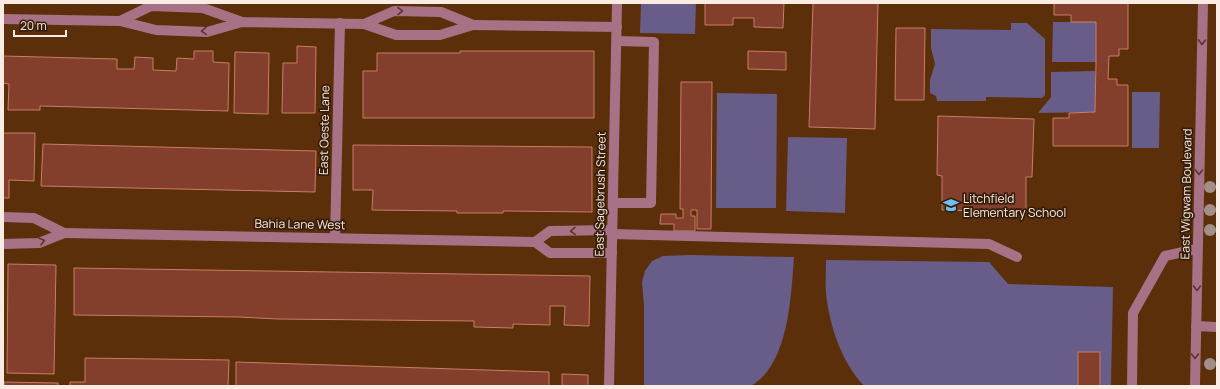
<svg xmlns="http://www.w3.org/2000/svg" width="1220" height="389" viewBox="0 0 1220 389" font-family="Manrope,sans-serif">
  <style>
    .green { fill: #685c89 }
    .building { fill: #833f2c; stroke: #c97d69 }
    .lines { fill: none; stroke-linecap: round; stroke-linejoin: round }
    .minor { stroke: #a77285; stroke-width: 10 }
    .tree { fill: #a48f88 }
    .oneway { stroke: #57362e }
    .labels { text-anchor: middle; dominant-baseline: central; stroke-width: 3.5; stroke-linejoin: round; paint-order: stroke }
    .street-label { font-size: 12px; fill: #fbece3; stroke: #351c08 }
    .poi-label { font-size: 12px; fill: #fbece3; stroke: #351c08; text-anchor: start }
  </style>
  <rect width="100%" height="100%" fill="#5a2f09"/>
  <g class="green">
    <path d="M641 3H696L695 34 640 33Z"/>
    <path d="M1053 22H1096V62H1052Z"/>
    <path d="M1011 23H1027L1045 39V95L1042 98 986 97V101H937L936 96 930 93V80L935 64 931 48V29L1011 30Z"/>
    <path d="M1095 71V112L1038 113 1051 97V72Z"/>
    <path d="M1132 92H1160L1159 148H1132Z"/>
    <path d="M717 93 777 94 776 208H716Z"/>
    <path d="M788 137 847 138 845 213 786 211Z"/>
    <path d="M689 255 794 257C791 296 789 364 751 386H644V306L642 282 645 271 652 261 663 256Z"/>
    <path d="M826 260 989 262 1008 284 1113 287 1111 386H864C841 361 830 327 826 294 825 283 826 271 826 260Z"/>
  </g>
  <g class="building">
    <path d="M705 3H784L783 28 754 27V18H733V25H705Z"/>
    <path d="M813 3H878L875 129 809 127Z"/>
    <path d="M1054 3H1128V49H1119V56H1109L1108 79H1117V85H1128V146H1053V118H1069V113L1095 112 1096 62V22H1071V15H1054Z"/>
    <path d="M896 28H925L924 100H895Z"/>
    <path d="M297 46 316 47 315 113H282L283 63H297Z"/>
    <path d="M194 51H213V62L229 63 228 111 40 106V110H8L9 84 3 83V56L117 59V69H134L135 57 153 58V70L176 71 177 58 194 59Z"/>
    <path d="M460 51H594V118H363V71H377V53H460Z"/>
    <path d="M748 51 786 52V70L748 69Z"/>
    <path d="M235 52 269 53 268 114 234 113Z"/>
    <path d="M681 82H712L711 229H697V210H691V216H695V231H674V224H660L661 214H676V218H683V209H680Z"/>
    <path d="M938 116 1034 119 1032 177H1026V212L942 210V176L937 175Z"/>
    <path d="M3 133H35L34 181 9 180V198H3Z"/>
    <path d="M43 144 316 151 315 192 41 186Z"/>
    <path d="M353 145 592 147V212L503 211V213H457V211L372 210 373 190H353Z"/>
    <path d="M8 264 56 265 54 374 7 373Z"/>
    <path d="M74 268 590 276 589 326 564 325 565 306H550V325L513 324V328L474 327V321L278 319 238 317 74 315Z"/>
    <rect x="1078" y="352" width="22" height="34"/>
    <path d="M85 358 229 360 228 386H70V382H85Z"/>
    <path d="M236 362 549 372V386H236Z"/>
    <path d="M562 374 588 375V386H562Z"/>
    <path d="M4 382 58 383V386H4Z"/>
  </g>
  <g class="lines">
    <g class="minor">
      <path d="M3 19 120 21"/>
      <path d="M242 22 203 8 151 6 120 21 156 30 207 32 242 22 364 24 396 35H440L473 25 441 12 394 11 364 24"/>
      <path d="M473 25 617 27"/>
      <path d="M613 203H651L654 42 617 41"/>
      <path d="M3 217 34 218 64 233 39 243 3 244"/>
      <path d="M64 233 535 242"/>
      <path d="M612 234 989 244 1017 257"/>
      <path d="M335 238 340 23"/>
      <path d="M535 242 550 231 612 230"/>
      <path d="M535 242 550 253H612"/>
      <path d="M1196 326 1217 327"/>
      <path d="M609 386 617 3"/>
      <path d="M1132 386 1133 313 1165 256 1197 249"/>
      <path d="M1195 386 1203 3"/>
    </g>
  </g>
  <g class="tree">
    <circle cx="1210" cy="187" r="6"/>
    <circle cx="1210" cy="210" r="6"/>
    <circle cx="1210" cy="230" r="6"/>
    <circle cx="1210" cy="364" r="6"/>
  </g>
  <defs><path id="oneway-chevron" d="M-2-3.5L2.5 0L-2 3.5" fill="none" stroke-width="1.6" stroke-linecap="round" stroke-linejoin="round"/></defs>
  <g class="oneway">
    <use href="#oneway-chevron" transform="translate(400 11) rotate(-1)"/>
    <use href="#oneway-chevron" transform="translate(204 31) rotate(177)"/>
    <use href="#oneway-chevron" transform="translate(1202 42) rotate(91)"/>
    <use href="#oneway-chevron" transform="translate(1199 172) rotate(91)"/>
    <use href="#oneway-chevron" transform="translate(573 231) rotate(179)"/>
    <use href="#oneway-chevron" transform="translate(42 241) rotate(-16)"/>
    <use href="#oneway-chevron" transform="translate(1197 288) rotate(91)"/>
    <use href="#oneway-chevron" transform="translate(1195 356) rotate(91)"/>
  </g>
  <defs>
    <symbol id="school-bare" viewBox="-9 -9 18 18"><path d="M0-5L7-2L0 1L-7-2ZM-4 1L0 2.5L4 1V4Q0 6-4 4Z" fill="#6ec2f3" stroke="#351c08" stroke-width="2.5" paint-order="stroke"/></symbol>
  </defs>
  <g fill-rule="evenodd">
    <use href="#school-bare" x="940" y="194" width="22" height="22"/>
  </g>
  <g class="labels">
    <g class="street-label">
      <text transform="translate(324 130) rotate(-89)">East Oeste Lane</text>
      <text transform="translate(600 194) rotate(-89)">East Sagebrush Street</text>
      <text transform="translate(1186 194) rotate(-89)">East Wigwam Boulevard</text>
      <text transform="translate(300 224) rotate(1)">Bahia Lane West</text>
    </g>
    <g class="poi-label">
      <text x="963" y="198">Litchfield<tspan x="963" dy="14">Elementary School</tspan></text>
    </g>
  </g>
  <rect width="1220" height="389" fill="none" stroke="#fbece3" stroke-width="8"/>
  <path d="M14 30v6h52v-6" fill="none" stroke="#fbece3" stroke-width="2"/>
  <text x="20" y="30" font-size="12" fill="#fbece3" stroke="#351c08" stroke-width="3" paint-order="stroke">20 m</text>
</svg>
